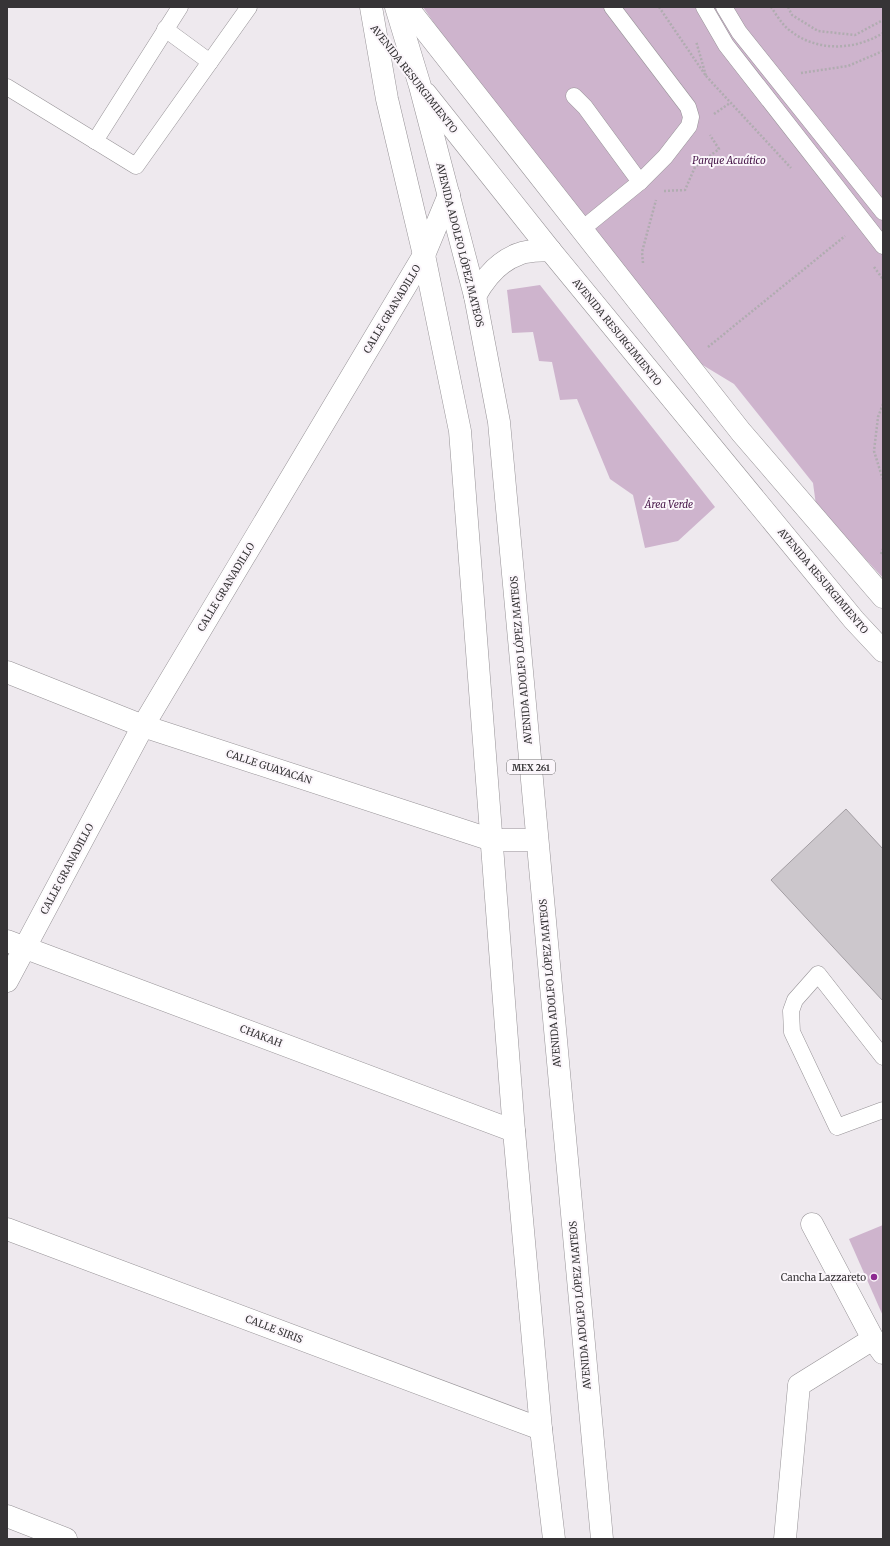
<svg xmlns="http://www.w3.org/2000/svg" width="890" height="1546" viewBox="0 0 890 1546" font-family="Merriweather,serif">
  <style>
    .green { fill: #ceb4cd }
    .building { fill: #ccc7cc; stroke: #a39ea3 }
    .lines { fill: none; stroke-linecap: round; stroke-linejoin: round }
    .lane-casing { stroke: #979397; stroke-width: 17 }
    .street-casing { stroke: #979397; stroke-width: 23 }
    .secondary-casing { stroke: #979397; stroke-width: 23 }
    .primary-casing { stroke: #979397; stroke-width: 23 }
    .path { stroke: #b0acb0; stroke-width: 2.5; stroke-dasharray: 2 2; stroke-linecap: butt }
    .lane { stroke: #fff; stroke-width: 16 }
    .street { stroke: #fff; stroke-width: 22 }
    .secondary { stroke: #fff; stroke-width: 22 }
    .primary { stroke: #fff; stroke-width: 22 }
    .poi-dot { fill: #8d2991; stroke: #fbf6fb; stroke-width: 1.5 }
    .labels { text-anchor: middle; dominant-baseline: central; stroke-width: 4; stroke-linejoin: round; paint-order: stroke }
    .shield { fill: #fbf6fb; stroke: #716e71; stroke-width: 1 }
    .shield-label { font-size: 9px; font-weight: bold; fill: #363436 }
    .street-label { font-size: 10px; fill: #363436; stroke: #fbf6fb }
    .park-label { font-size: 10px; font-style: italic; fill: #451447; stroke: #fbf6fb }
    .poi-label { font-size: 10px; fill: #363436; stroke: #fbf6fb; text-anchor: end }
  </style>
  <rect width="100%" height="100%" fill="#eee9ee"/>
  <g class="green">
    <path d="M423 7H883V578L816 505 813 483 734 384 696 361 471 77Z"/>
    <path d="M540 285 715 507 678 541 645 548 633 495 610 479 577 399 560 400 552 362 539 361 533 332 512 333 507 290Z"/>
    <path d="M883 1225V1316L849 1239Z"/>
  </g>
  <path class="building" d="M846 809 883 849V1001L771 880Z"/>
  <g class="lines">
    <defs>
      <g id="lane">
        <path d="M704 7 726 45 883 246"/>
        <path d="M724 7 739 32 883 212"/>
        <path d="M165 29 210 62"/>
        <path d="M7 87 136 166 249 7"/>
        <path d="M574 96 585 107 640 182"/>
        <path d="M95 141 180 7"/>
        <path d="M581 230 640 182 665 157 689 126 691 117 688 107 612 7"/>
        <path d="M883 1057 818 974 795 1000 791 1011 792 1032 837 1127 883 1110"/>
      </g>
      <g id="street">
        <path d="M7 672 143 726 492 840H537"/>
        <path d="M7 941 514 1131"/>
        <path d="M7 981 143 726 424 255 449 195"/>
        <path d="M812 1224 873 1339 883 1353"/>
        <path d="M7 1229 541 1429"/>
        <path d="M785 1539 799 1385 873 1339"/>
      </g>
      <path id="secondary" d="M7 1516 66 1539"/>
      <g id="primary">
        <path d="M371 7 387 99 424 255 460 431 514 1131 541 1429 554 1539"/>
        <path d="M396 7 420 86 475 296 499 422 602 1539"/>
        <path d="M407 7 741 432 883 597"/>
        <path d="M426 94 550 250 854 620 883 651"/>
        <path d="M475 296C485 278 498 261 519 254 528 250 540 251 550 250"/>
      </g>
    </defs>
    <use href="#lane" class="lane-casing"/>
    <use href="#street" class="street-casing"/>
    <use href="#secondary" class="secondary-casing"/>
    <use href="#primary" class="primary-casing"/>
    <g class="path">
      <path d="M659 7 706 76 696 41"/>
      <path d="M771 7C776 14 781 23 788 29 815 52 854 51 883 33"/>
      <path d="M788 7 792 15 818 31 855 35 883 20"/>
      <path d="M801 73 848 66 883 51"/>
      <path d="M706 76 791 168"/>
      <path d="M714 114 730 103"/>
      <path d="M664 191 685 190 695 167 719 149 710 135"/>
      <path d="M643 263 642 252 656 200"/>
      <path d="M874 267 883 279"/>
      <path d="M708 347 845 236"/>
      <path d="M883 404 878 417 874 451 883 480"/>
      <path d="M881 554 883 549"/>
    </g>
    <use href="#lane" class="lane"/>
    <use href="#street" class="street"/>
    <use href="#secondary" class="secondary"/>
    <use href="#primary" class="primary"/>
  </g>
  <circle class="poi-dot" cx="874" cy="1277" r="4"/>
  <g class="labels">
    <rect class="shield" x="507" y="760" width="48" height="14" rx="3"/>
    <g class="shield-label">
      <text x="531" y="767">MEX 261</text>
    </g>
    <g class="street-label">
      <text transform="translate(414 79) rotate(52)">AVENIDA RESURGIMIENTO</text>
      <text transform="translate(460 245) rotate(76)">AVENIDA ADOLFO LÓPEZ MATEOS</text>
      <text transform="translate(392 309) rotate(-59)">CALLE GRANADILLO</text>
      <text transform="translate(617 332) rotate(51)">AVENIDA RESURGIMIENTO</text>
      <text transform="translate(823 581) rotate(50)">AVENIDA RESURGIMIENTO</text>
      <text transform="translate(226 587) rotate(-59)">CALLE GRANADILLO</text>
      <text transform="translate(521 660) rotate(-95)">AVENIDA ADOLFO LÓPEZ MATEOS</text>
      <text transform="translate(269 767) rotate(18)">CALLE GUAYACÁN</text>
      <text transform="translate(67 869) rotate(-62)">CALLE GRANADILLO</text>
      <text transform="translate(550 983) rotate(-95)">AVENIDA ADOLFO LÓPEZ MATEOS</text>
      <text transform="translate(261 1036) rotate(21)">CHAKAH</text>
      <text transform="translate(580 1305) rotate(-95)">AVENIDA ADOLFO LÓPEZ MATEOS</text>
      <text transform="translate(274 1329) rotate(21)">CALLE SIRIS</text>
    </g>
    <g class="park-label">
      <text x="729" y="160">Parque Acuático</text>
      <text x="669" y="504">Área Verde</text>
    </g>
    <g class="poi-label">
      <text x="866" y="1277">Cancha Lazzareto</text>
    </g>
  </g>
  <rect width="890" height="1546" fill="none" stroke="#363436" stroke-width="16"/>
</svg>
